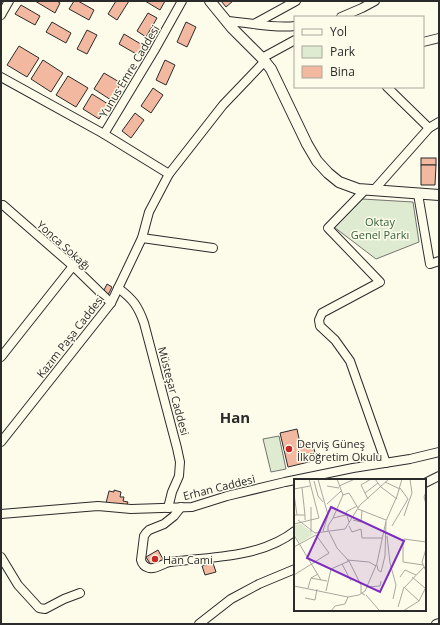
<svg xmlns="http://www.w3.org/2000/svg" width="440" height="625" viewBox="0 0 440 625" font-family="'Open Sans',sans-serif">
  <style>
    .green { fill: #deebd1; stroke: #74746e }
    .building { fill: #f2b8a0; stroke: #2b2b2b }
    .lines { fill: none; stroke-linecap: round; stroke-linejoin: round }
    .minor-casing { stroke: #2b2b2b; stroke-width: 10 }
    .major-casing { stroke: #2b2b2b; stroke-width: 12 }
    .minor { stroke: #fdfbea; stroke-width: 8 }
    .major { stroke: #fdfbea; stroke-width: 10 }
    .poi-dot { fill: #c62828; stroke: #fdfbea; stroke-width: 1.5 }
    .labels { text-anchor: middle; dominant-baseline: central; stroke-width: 3; stroke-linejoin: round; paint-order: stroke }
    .street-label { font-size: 11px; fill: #2b2b2b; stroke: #fdfbea }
    .park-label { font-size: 11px; fill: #34623c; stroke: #fdfbea }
    .poi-label { font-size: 11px; fill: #2b2b2b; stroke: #fdfbea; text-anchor: start }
    .district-label { font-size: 15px; font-weight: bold; fill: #2b2b2b; stroke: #fdfbea }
    .inset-road { fill: none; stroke: #a9a89e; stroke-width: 1 }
    .view { fill: #7b2cbf; fill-opacity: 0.15; stroke: #7b2cbf; stroke-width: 2 }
    .inset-edge { fill: none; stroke: #2b2b2b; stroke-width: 2 }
  </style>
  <rect width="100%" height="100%" fill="#fdfbea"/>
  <g class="green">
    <path d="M362 199 413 202 419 242 376 259 334 227Z"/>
    <path d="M279 436 286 469 271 472 263 439Z"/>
  </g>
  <g class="building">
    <path d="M35 1H57L60 3 55 13Z"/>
    <path d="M74 1H78L94 10 89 20 69 9Z"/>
    <path d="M116 1H129L117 20 108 14Z"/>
    <path d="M145 1H165L160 10Z"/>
    <path d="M221 1H233L226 7Z"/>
    <path d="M21 5 40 16 35 25 15 14Z"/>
    <path d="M148 13 157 18 146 37 137 31Z"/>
    <path d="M52 22 71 33 66 43 46 32Z"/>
    <path d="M186 22 196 27 187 47 177 42Z"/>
    <path d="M87 30 97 35 87 54 77 49Z"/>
    <path d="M124 34 144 46 138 55 119 44Z"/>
    <path d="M19 46 39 58 27 77 7 65Z"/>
    <path d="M43 60 63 73 51 92 31 79Z"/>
    <path d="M165 60 175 65 166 85 156 80Z"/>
    <path d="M104 73 121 83 111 100 94 89Z"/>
    <path d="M68 76 88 88 76 107 56 95Z"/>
    <path d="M153 88 163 95 151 113 141 106Z"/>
    <path d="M92 94 108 104 99 119 83 109Z"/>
    <path d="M135 113 144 120 131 138 122 131Z"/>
    <rect x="421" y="158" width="15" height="7"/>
    <path d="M421 165H436L435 185H421Z"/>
    <path d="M107 284 112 287 108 295 103 292Z"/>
    <path d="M297 429 301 448 313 445 317 460 288 467 280 433Z"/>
    <path d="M114 490 121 492 120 497H124L123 501 128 502 126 507 106 503 109 491 114 492Z"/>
    <path d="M158 550 164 561 152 567 146 557Z"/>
    <path d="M213 563 216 572 205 575 202 566Z"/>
  </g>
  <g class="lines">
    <defs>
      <g id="minor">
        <path d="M1 15 9 1"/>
        <path d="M341 17 362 8 375 1"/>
        <path d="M226 21C249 22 272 29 295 26"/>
        <path d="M254 24 296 1"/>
        <path d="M423 42 439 38"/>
        <path d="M262 58 295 40"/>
        <path d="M1 77 104 134 154 51 182 1"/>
        <path d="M387 87 429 128"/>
        <path d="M104 134 169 174"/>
        <path d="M365 190 328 228 380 282 322 313 319 320 320 326 335 340 350 361 386 463"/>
        <path d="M374 190 429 128 439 122"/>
        <path d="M418 194 430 264 439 261"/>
        <path d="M1 205H3L73 266 111 303"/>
        <path d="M142 238 213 248"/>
        <path d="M118 288C133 299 138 306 144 323L177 448 180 462 179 476 172 492 168 508"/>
        <path d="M1 357 73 266"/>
        <path d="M1 442 111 303 142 238 149 212 169 174 223 105 265 61"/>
        <path d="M425 483 439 476"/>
        <path d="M181 507 174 516 164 524 149 530 146 533 144 536 141 560C142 564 145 567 149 568 156 570 163 563 170 562 176 561 182 561 188 560 224 557 266 554 295 531"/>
        <path d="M1 514 98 506 131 509 192 507 227 496 285 482 353 468 410 459 439 452"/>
        <path d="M1 557 18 585 39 608 45 609 64 599 80 593"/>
        <path d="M199 624 231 599 259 584 295 569"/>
        <path d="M436 624 439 623"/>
      </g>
      <path id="major" d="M210 1 232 28 262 58 271 69 307 144 317 161 328 173 339 182 358 189 439 195"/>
    </defs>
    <use href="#minor" class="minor-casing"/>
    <use href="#major" class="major-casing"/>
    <use href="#minor" class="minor"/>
    <use href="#major" class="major"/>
  </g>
  <g class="poi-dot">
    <circle cx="289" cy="449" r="4"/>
    <circle cx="155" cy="559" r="4"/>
  </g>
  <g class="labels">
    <g class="street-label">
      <text transform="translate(129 71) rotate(-59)">Yunus Emre Caddesi</text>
      <text transform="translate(64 245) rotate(42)">Yonca Sokağı</text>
      <text transform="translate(70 336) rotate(-52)">Kazım Paşa Caddesi</text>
      <text transform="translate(174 391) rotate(75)">Müsteşar Caddesi</text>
      <text transform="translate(219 487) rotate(-14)">Erhan Caddesi</text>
    </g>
    <g class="park-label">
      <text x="380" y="221">Oktay<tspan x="380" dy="13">Genel Parkı</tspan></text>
    </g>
    <g class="poi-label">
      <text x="297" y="443">Derviş Güneş<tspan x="297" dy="13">İlköğretim Okulu</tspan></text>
      <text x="163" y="559">Han Cami</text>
    </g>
    <g class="district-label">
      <text x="235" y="417">Han</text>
    </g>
  </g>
  <g transform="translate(294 479)">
    <rect width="132" height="132" fill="#fdfbea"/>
    <path d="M7 45 20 55 6 64 0 54V46Z" fill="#deebd1"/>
    <path class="inset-road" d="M24 0 34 36 29 52M43 0 49 16 55 14 64 29M81 0 87 8 103 20M20 2 24 17 29 23M91 3 106 10M33 7 45 9M45 7 61 0M8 9 11 36M0 10 16 7M132 13 130 18 132 25M71 14 84 4M0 15 3 36M74 20 67 6 77 0M33 25 47 12M114 25 118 14 116 0M17 28V53M64 30 92 41M0 36H11V41M110 37 114 25M39 39 49 16M4 41 21 54 51 50 66 26 95 0M59 41 67 43 68 31M55 43 52 33 63 27M0 45 25 39 15 0M55 47 58 53 67 50 68 59H88M98 47 114 20 106 9M34 52V47L39 39 52 36M35 53 43 69 55 82 67 106V114L71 116M0 56 27 101M93 57 96 84 102 106 99 120M0 68 22 56M132 70 128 83 132 92M53 81 75 83 82 87M48 85 57 102M83 86 84 91 87 93 91 77 92 43M129 86 109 83V66L110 60 132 63M0 96 35 74 22 56M106 98 111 91 122 96M118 98 131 109M17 99 33 102M0 107 54 118 65 116 71 112 83 84 92 42 103 17 108 0M73 108 86 107 87 102M111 108 130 88M14 109 17 99 24 95M32 112 37 90 55 82M72 116 85 131M11 119 21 121 23 110M104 128 110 108 125 122M37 132 41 127 51 125 54 118M109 132 125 122 132 108"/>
    <path class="view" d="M37 28 110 62 86 113 13 79Z"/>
    <rect width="132" height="132" class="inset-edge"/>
  </g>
  <rect width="440" height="625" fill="none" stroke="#2b2b2b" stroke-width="4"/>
  <rect x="294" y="16" width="130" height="72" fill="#fdfbea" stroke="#a9a89e"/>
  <rect x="302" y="29" width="20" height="6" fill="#fdfbea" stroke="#a9a89e"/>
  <text x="330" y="36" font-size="12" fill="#2b2b2b">Yol</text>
  <rect x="302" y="46" width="20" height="12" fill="#deebd1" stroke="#a9a89e"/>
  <text x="330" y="56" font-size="12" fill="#2b2b2b">Park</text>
  <rect x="302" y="66" width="20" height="12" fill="#f2b8a0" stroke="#a9a89e"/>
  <text x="330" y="76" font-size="12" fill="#2b2b2b">Bina</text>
</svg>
